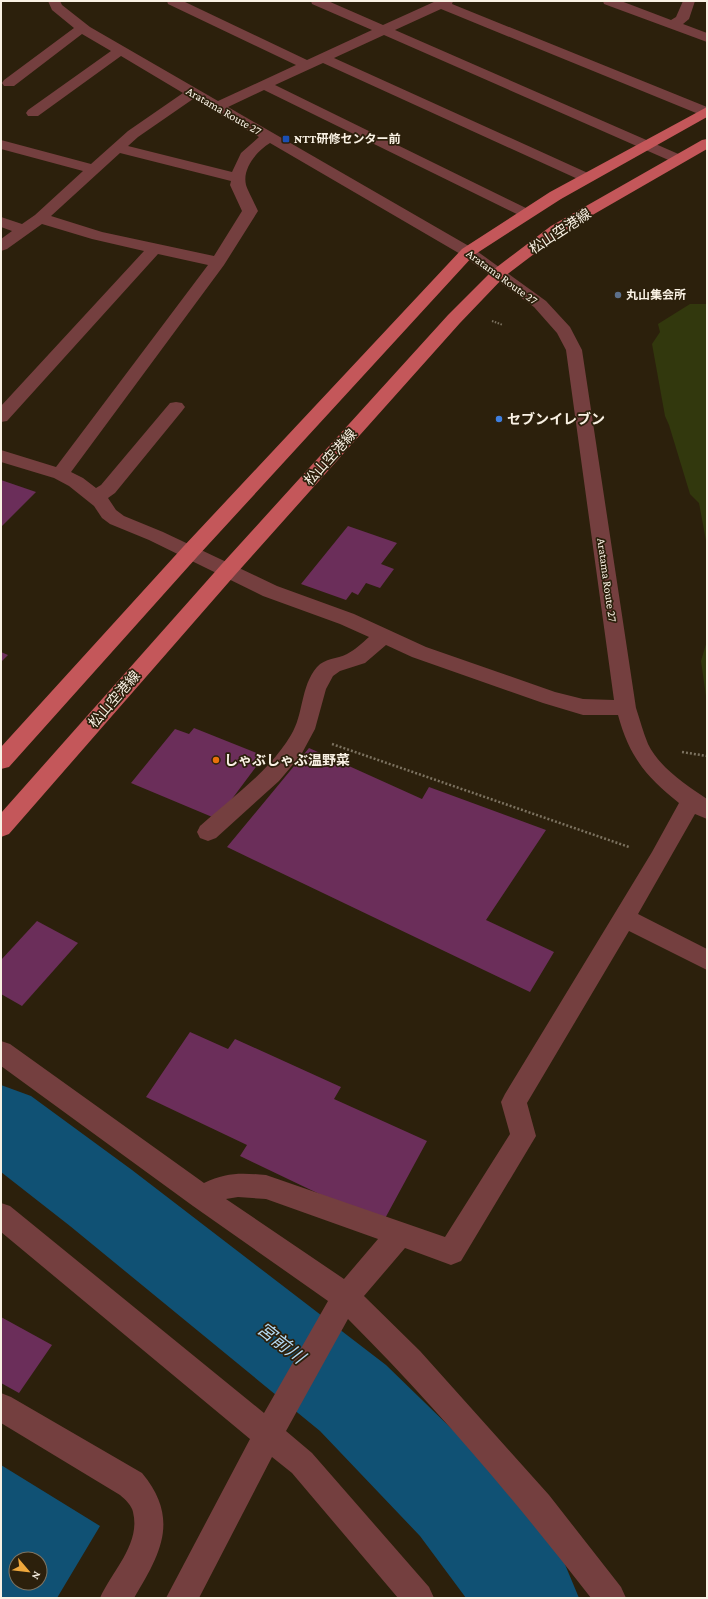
<svg xmlns="http://www.w3.org/2000/svg" width="708" height="1599" viewBox="0 0 708 1599" font-family="'Crimson Pro','Noto Sans JP',serif">
  <style>
    .green { fill: #32380d }
    .water { fill: #105174; fill-rule: evenodd }
    .lines { fill: none; stroke-linecap: round; stroke-linejoin: round }
    .river { fill: #105174; fill-rule: evenodd }
    .building { fill: #6b2e5a }
    .path-far1 { stroke: #7c7260; stroke-width: 2; stroke-dasharray: 1.5 1.5; stroke-linecap: butt }
    .path { stroke: #7c7260; stroke-width: 2.5; stroke-dasharray: 2 2; stroke-linecap: butt }
    .minor { fill: #743f3f; fill-rule: evenodd }
    .major { fill: #c4575a; fill-rule: evenodd }
    .transit-dot { fill: #1a4fb4; stroke: #2c200c; stroke-width: 1.5 }
    .service-dot { fill: #5c6f8a; stroke: #2c200c; stroke-width: 1.5 }
    .shop-dot { fill: #3f7fe0; stroke: #2c200c; stroke-width: 1.5 }
    .food-dot { fill: #e8710a; stroke: #2c200c; stroke-width: 1.5 }
    .labels { text-anchor: middle; dominant-baseline: central; stroke-width: 3.5; stroke-linejoin: round; paint-order: stroke }
    .far-street-label { font-size: 12px; fill: #f9f1e4; stroke: #2c200c }
    .far-poi-label { font-size: 12px; font-weight: bold; fill: #f9f1e4; stroke: #2c200c; text-anchor: start }
    .street-label { font-size: 14px; fill: #f9f1e4; stroke: #2c200c }
    .poi-label { font-size: 14px; font-weight: bold; fill: #f9f1e4; stroke: #2c200c; text-anchor: start }
    .near-water-label { font-size: 18px; font-style: italic; fill: #b3d9f3; stroke: #2c200c }
  </style>
  <rect width="100%" height="100%" fill="#2c200c"/>
  <g class="green">
    <path d="M690 304H707V546L699 503 690 494 669 425 665 416 652 344 660 332 658 324Z"/>
    <path d="M707 641V703L701 661Z"/>
  </g>
  <path class="water" d="M1 1465 100 1526 57 1598H1ZM16 1559H40V1583H16Z"/>
  <g class="lines">
    <path class="river" d="M1 1085 31 1096 132 1170 386 1365 490 1466 564 1562 579 1598H466L420 1536 320 1431 70 1226 1 1172Z"/>
  </g>
  <g class="building">
    <path d="M1 480 36 492 1 527Z"/>
    <path d="M348 526 397 543 381 564 394 569 380 588 366 583 358 595 352 592 346 600 301 584Z"/>
    <path d="M1 652 8 655 1 662Z"/>
    <path d="M194 728 264 756 217 819 131 783 175 729 189 734Z"/>
    <path d="M309 748 422 799 429 787 546 830 486 920 554 952 530 992 227 847Z"/>
    <path d="M37 921 78 943 22 1006 1 994V960Z"/>
    <path d="M190 1032 228 1049 235 1039 341 1087 334 1099 427 1141 382 1224 240 1156 247 1145 146 1097Z"/>
    <path d="M1 1317 52 1345 19 1393 1 1383Z"/>
  </g>
  <g class="lines">
    <path class="path-far1" d="M492 321 503 325"/>
    <g class="path">
      <path d="M332 744 629 847"/>
      <path d="M682 752 707 756"/>
    </g>
    <g class="minor">
      <path d="M48 1H60L62 5 90 27 218 101 296 65 168 4 167 1H183L307 60 372 30 312 4 311 1H328L383 25 436 1H453L452 4 707 107V116L701 115 441 9 395 30 683 156 685 159 683 162H673L384 35 334 58 590 174 592 177 590 180H580L323 63 275 85 530 210 533 213 530 216 525 218 264 90 228 107 474 249 546 301 570 327 582 350 636 708C640 720 643 732 648 744 659 767 686 785 707 799V819L695 814 638 914 707 949V970L629 931 527 1103 536 1136 461 1261 451 1265 405 1248 364 1296 420 1351 549 1495 621 1587 626 1598H591C515 1500 435 1406 348 1319L286 1431 312 1453 429 1587 434 1598H398L292 1473 272 1457 199 1598H166L250 1439 1 1232V1203L10 1206 264 1413 328 1301 193 1206 1 1066V1041L10 1044 204 1183C227 1172 241 1173 266 1175L445 1237 510 1134 501 1102 505 1094 652 852 679 803C646 777 629 756 618 715H583L543 703 412 657 386 645 365 663 340 671 333 676 326 689 315 729 301 755 279 781 216 838 208 841 200 838 197 832 200 826C231 798 269 772 291 735 304 714 300 687 317 667 325 658 337 659 347 654 355 650 362 643 369 637L340 624 263 596 149 540 110 524 102 518 94 506 69 486 54 478 1 462V450L56 467 208 265 158 254 7 421 1 422V406L144 251 92 239 42 224 7 249 1 251V239L12 231 1 227V217L22 224 35 215 83 171 1 149V140L91 164 128 131 183 93 121 56 38 116H28L26 113 28 110 111 51 82 34 14 86H4L2 83 4 80 74 28 52 10ZM193 99 259 137 241 153 232 172 128 146 138 137ZM270 143 462 255 534 307 557 333 566 350 614 700 583 699 555 692 426 647 354 614 277 586 163 532 124 516 116 510 108 498 115 493 182 411 185 407 182 403 176 402 170 403 101 485 96 488 83 478 71 472 224 265 258 211C255 204 247 189 246 185 242 168 257 151 270 143ZM120 153 231 181 230 185 242 211 214 256 102 232 51 216ZM238 1197 266 1199 378 1239 344 1279 226 1199Z"/>
      <path d="M603 1H621L671 20 676 17 683 1H695L689 19 683 24 707 33V42L604 4Z"/>
      <path d="M1 1393 11 1397 142 1473C180 1519 161 1553 134 1598H100C112 1571 141 1544 133 1512 132 1506 125 1499 120 1495L1 1423Z"/>
    </g>
    <g class="major">
      <path d="M707 107V117L561 199 474 255 197 557 9 767 1 769V747L183 547 462 249 550 192Z"/>
      <path d="M707 139V149L563 232 505 276 460 323 235 575 9 834 1 837V813L221 565 448 315 493 270 551 226 702 140Z"/>
    </g>
  </g>
  <rect class="transit-dot" x="282" y="135" width="8" height="8" rx="2"/>
  <circle class="service-dot" cx="618" cy="295" r="4"/>
  <circle class="shop-dot" cx="499" cy="419" r="4"/>
  <circle class="food-dot" cx="216" cy="760" r="4"/>
  <g class="labels">
    <g class="far-street-label">
      <text transform="translate(224 111) rotate(30)">Aratama Route 27</text>
      <text transform="translate(502 277) rotate(36)">Aratama Route 27</text>
      <text transform="translate(607 580) rotate(82)">Aratama Route 27</text>
    </g>
    <g class="far-poi-label">
      <text x="294" y="139">NTT研修センター前</text>
      <text x="626" y="295">丸山集会所</text>
    </g>
    <g class="street-label">
      <text transform="translate(560 231) rotate(-33)">松山空港線</text>
      <text transform="translate(330 457) rotate(-48)">松山空港線</text>
      <text transform="translate(114 699) rotate(-49)">松山空港線</text>
    </g>
    <g class="poi-label">
      <text x="507" y="419">セブンイレブン</text>
      <text x="224" y="760">しゃぶしゃぶ温野菜</text>
    </g>
    <g class="near-water-label">
      <text transform="translate(281 1343) rotate(38)">宮前川</text>
    </g>
  </g>
  <rect width="708" height="1599" fill="none" stroke="#f9f1e4" stroke-width="4"/>
  <g transform="translate(28 1571) rotate(118)"><circle r="19" fill="#2c200c" stroke="#7e7462"/>
  <path d="M0-3L7 15L0 10L-7 15Z" fill="#eea73c"/>
  <text y="-6" font-size="11" font-weight="bold" text-anchor="middle" fill="#f9f1e4">N</text>
  </g>
</svg>
